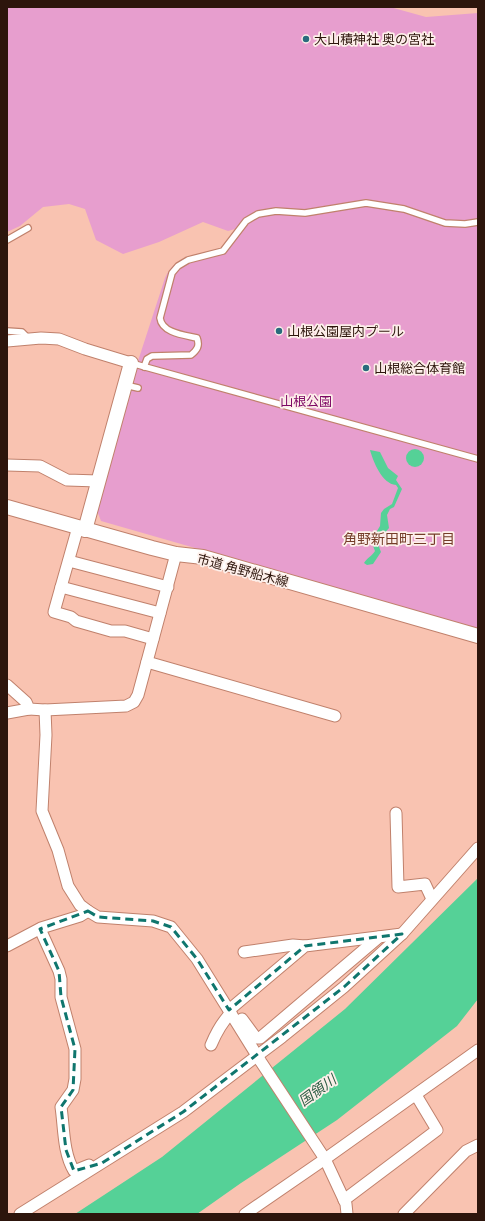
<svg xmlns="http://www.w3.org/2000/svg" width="485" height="1221" viewBox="0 0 485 1221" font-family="'Exo 2','Noto Sans JP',sans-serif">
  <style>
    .green { fill: #e79ece }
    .water { fill: #55d197 }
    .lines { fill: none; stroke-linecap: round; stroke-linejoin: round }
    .service-casing { stroke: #c0816c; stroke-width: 8 }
    .minor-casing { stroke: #c0816c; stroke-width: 13 }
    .tertiary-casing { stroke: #c0816c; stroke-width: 16 }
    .service { stroke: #fff; stroke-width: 5.5 }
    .minor { stroke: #fff; stroke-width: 11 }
    .tertiary { stroke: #fff; stroke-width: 14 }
    .marked { fill: none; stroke: #0f766e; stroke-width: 3; stroke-dasharray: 8 5; stroke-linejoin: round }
    .poi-dot { fill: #296b7d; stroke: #fdefea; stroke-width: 1.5 }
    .labels { text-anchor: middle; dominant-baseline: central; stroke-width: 3.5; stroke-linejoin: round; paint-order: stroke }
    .poi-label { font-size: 13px; fill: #2d150c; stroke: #fdefea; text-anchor: start }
    .park-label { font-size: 13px; fill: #7d0764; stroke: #fdefea }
    .street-label { font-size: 13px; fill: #2d150c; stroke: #fdefea }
    .neighbourhood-label { font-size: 14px; fill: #743c28; stroke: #fdefea }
    .water-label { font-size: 14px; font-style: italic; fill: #2b5d44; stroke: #fdefea }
  </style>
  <rect width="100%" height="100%" fill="#f9c3b1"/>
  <path class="green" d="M7 7H390L426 17 478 13V629L101 521 96 508 138 361 165 278C174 260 182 260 200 255 208 253 215 251 222 248L235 229 228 231 203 222 159 242 123 254 96 240 85 209 69 204 43 207 20 226 7 232Z"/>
  <g class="water">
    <circle cx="415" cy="458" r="9"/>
    <path d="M370 450 380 452 388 468 398 476 396 480 402 489 394 507 390 509 387 515 389 528C381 538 375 539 381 552L373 564 367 565 364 563C367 558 372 556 375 551L371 541 380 526 381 513 384 509 392 504 398 488 396 485C382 484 373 461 370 450Z"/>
    <path d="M478 878V999L457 1026 337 1120 241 1183 197 1214H75L162 1157 345 1009Z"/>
  </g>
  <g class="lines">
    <defs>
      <g id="service">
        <path d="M7 240 28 228"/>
        <path d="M7 331 22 332 29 339"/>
        <path d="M131 363 478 459"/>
        <path d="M144 367 147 359 152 356 191 355C197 350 200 346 197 338 184 335 162 333 160 318L172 273 178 266 188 260 223 251 246 221 258 214 276 211 305 213 366 203 404 209 445 223 465 224 478 222"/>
        <path d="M125 385 138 388"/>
      </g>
      <g id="minor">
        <path d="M7 341 41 338 59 339 85 349 131 363"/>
        <path d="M7 465 40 466 67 480 98 481"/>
        <path d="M78 527 61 587 160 613"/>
        <path d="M69 561 168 587"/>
        <path d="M61 587 54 612 71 617 76 621 111 631H125L153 639"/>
        <path d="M147 662 335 716"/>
        <path d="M7 685 26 702 29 709 45 710 126 706 134 702 138 695 176 554"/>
        <path d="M45 710 46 735 42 811 58 850 68 886 80 905 88 911"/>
        <path d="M7 713 29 709"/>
        <path d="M396 813 398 887 425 884 432 899"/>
        <path d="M40 929 59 971 61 979V997L75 1049V1079L73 1090 61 1107C64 1127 63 1153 74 1171L89 1165"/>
        <path d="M7 946 41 928 80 916 88 911 98 917 153 921 171 927 197 959 261 1062 325 1159 346 1204 347 1214"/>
        <path d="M244 952 293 945 305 946"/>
        <path d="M229 1010 305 946 402 934"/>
        <path d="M242 1019 256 1038H260L379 937"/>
        <path d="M211 1045C216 1033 222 1022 231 1013"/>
        <path d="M344 1200 437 1130 416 1095"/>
        <path d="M20 1214 183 1112 282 1037 344 987 402 934 478 848"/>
        <path d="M245 1214 325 1159 478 1050"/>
        <path d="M404 1214 466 1151 478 1145"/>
      </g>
      <g id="tertiary">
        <path d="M7 507 152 548 176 554 203 557 478 636"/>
        <path d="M85 530 131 363"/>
      </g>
    </defs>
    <use href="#service" class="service-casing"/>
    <use href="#minor" class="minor-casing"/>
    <use href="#tertiary" class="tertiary-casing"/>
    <use href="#service" class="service"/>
    <use href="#minor" class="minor"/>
    <use href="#tertiary" class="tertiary"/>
  </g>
  <path class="marked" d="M88 911 98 917 153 921 171 927 197 959 229 1010 305 946 402 934 344 987 183 1112 102 1163 74 1171 66 1150 61 1107 73 1090 75 1049 61 997 59 971 40 929Z"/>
  <g class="poi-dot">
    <circle cx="306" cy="39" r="4"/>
    <circle cx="279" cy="331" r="4"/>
    <circle cx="366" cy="368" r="4"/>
  </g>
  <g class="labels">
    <g class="poi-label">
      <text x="314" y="39">大山積神社 奥の宮社</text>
      <text x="287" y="331">山根公園屋内プール</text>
      <text x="374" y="368">山根総合体育館</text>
    </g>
    <g class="park-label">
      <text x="306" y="401">山根公園</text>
    </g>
    <g class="street-label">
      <text transform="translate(243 570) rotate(15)">市道 角野船木線</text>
    </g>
    <g class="neighbourhood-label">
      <text x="399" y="538">角野新田町三丁目</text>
    </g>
    <g class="water-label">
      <text transform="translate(317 1090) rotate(-36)">国領川</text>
    </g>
  </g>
  <rect width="485" height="1221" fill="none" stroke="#2d150c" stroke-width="16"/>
</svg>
